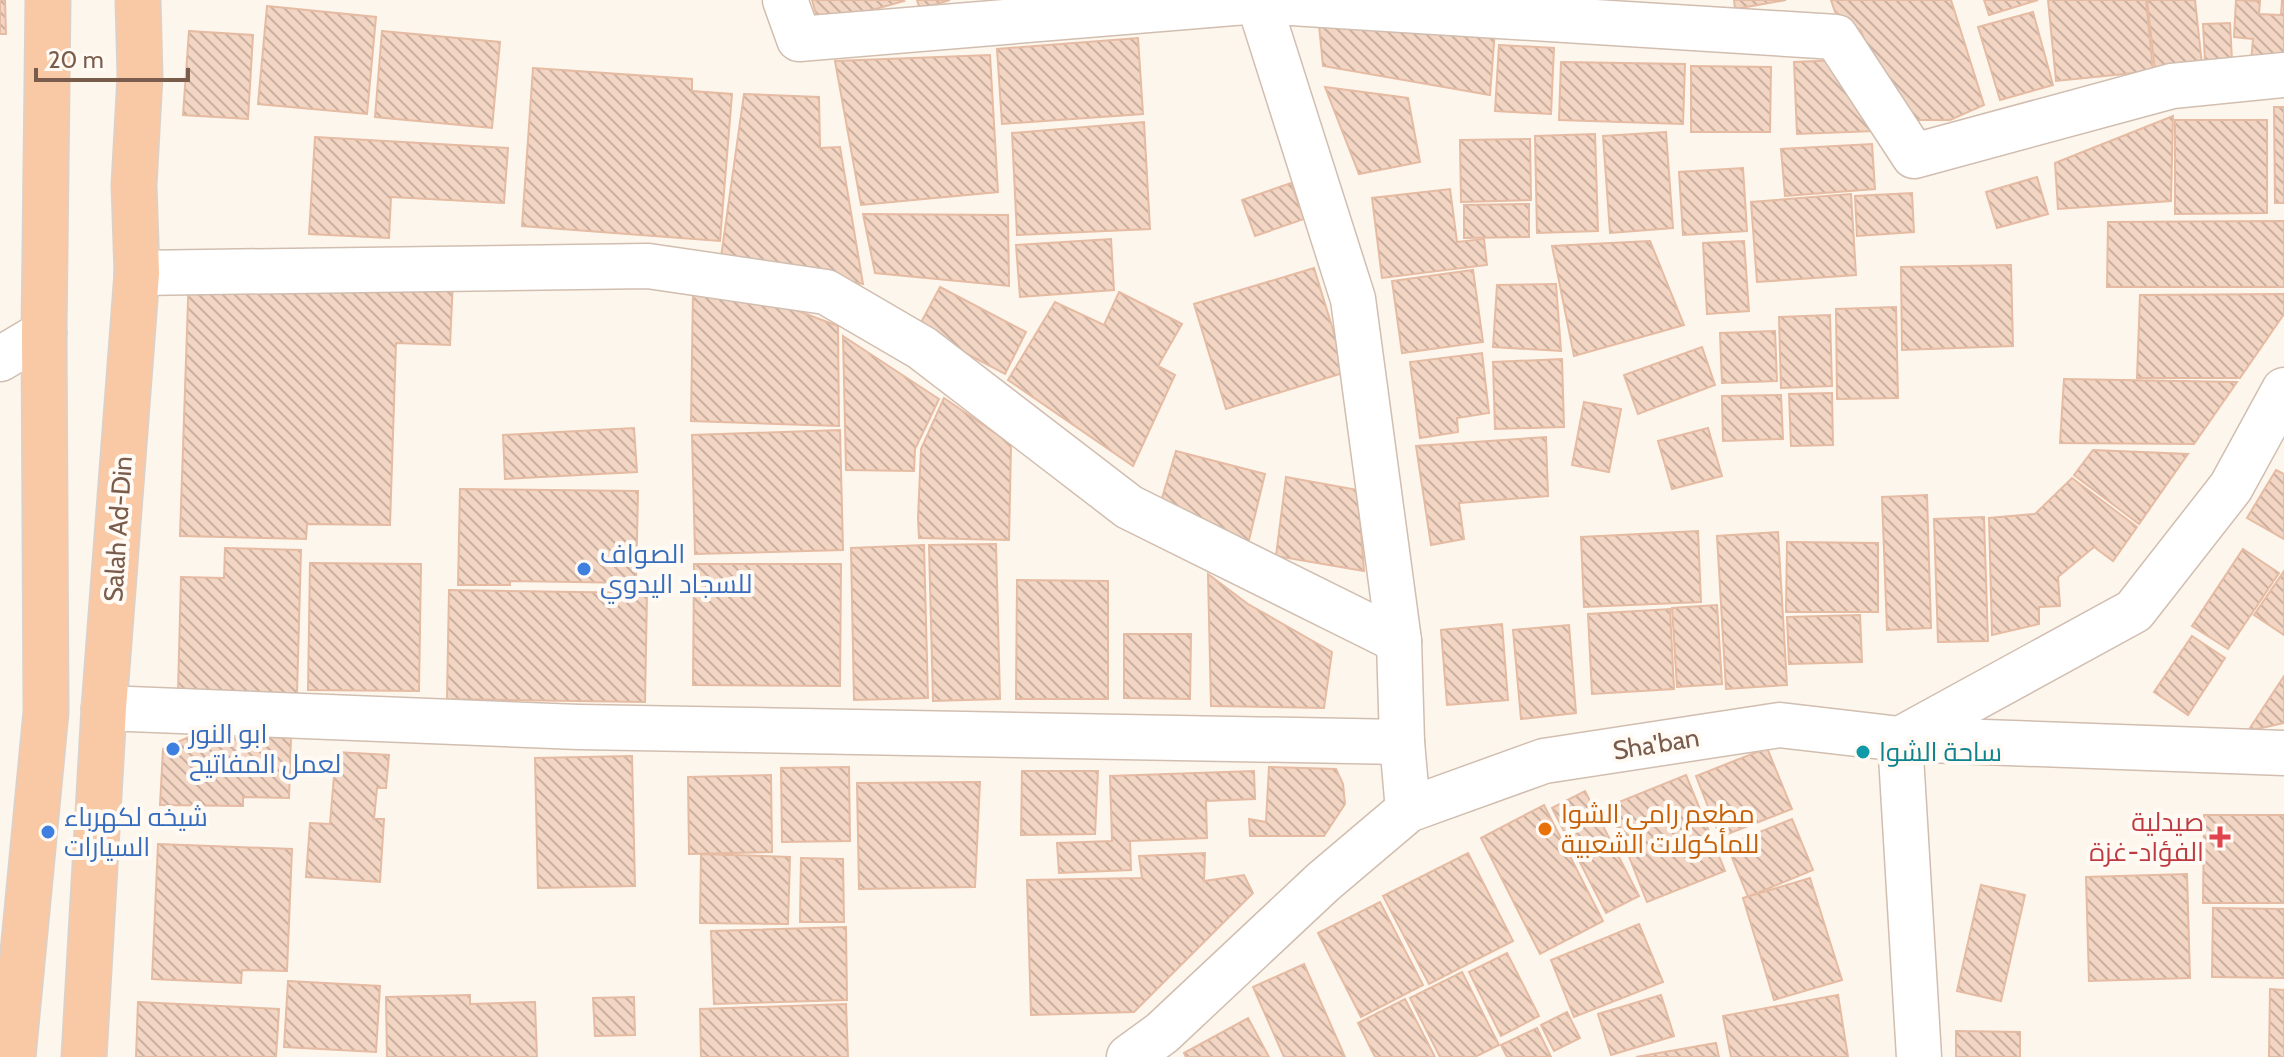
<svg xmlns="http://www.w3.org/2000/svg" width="2284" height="1057" viewBox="0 0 2284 1057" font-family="Cabin,Cairo,sans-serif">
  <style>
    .building { fill: url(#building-back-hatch); stroke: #e6bba3; stroke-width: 2 }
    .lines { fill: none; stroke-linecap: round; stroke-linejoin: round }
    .minor-casing { stroke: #d1beb0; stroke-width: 47 }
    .trunk-casing { stroke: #dad1cd; stroke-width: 47 }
    .minor { stroke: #fff; stroke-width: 44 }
    .trunk { stroke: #f9c8a4; stroke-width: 44 }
    .shop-dot { fill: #3f7fe0; stroke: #fffaf3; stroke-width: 3 }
    .culture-dot { fill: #0f9aa8; stroke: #fffaf3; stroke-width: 3 }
    .food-dot { fill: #e8710a; stroke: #fffaf3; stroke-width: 3 }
    .health-dot { fill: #e0444e; stroke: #fffaf3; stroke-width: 3 }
    .labels { text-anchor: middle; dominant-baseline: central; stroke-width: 8; stroke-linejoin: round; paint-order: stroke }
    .street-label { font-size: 26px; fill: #7a5c4d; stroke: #fffaf3 }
    .shop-label { font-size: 26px; fill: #366cbe; stroke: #fffaf3; text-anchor: start }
    .culture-label { font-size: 26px; fill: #0d838f; stroke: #fffaf3; text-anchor: start }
    .food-label { font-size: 26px; fill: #c56008; stroke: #fffaf3; text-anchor: start }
    .health-label { font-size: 26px; fill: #be3a42; stroke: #fffaf3; text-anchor: end }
  </style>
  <defs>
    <pattern id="building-back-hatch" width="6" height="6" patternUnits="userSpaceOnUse" patternTransform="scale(2)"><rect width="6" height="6" fill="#f3d5c3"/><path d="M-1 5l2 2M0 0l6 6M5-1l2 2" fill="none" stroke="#cab0a1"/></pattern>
  </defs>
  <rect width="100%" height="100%" fill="#fdf6ec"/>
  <g class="building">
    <path d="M0 0H5L6 34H0Z"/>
    <path d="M812 0H903L904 1 819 25Z"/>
    <path d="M917 0H950L920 9Z"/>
    <path d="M1734 0H1786L1735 9Z"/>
    <path d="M1831 0H1951L1984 105 1950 120H1907L1879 78 1861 31 1835 12Z"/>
    <path d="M1984 0H2038L1989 15Z"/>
    <path d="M2048 0H2146L2153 71 2056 81Z"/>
    <path d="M2147 0H2195L2202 65 2155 70Z"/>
    <path d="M2236 0 2260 1 2259 14 2281 15 2282 0H2284V64L2251 62 2253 39 2234 37Z"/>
    <path d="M267 6 376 17 367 114 258 104Z"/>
    <path d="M2033 12 2053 85 2000 100 1978 27Z"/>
    <path d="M1318 15 1495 30 1490 95 1323 66Z"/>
    <path d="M2230 23 2232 60 2205 61 2203 24Z"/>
    <path d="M189 31 253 35 248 119 183 115Z"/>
    <path d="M382 31 500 42 492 128 375 117Z"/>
    <path d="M1138 38 1143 114 1002 124 997 49Z"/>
    <path d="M1499 45 1554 48 1551 114 1495 111Z"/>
    <path d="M990 55 998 192 861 205 835 61Z"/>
    <path d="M1842 60 1874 131 1797 134 1794 62Z"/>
    <path d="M1561 62 1685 64 1683 124 1559 120Z"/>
    <path d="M1691 66 1771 67 1770 132H1691Z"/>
    <path d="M533 68 692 79V91L732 94 720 241 522 226Z"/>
    <path d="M1325 87 1408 98 1420 162 1359 174Z"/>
    <path d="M744 94 819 97 820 148 840 147 863 284 721 257Z"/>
    <path d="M2274 107H2284V203H2275Z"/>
    <path d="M2173 116 2171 201 2058 209 2055 163Z"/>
    <path d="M2175 120H2267V213L2175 214Z"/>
    <path d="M1144 122 1150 229 1017 235 1012 133Z"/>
    <path d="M1666 132 1673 228 1610 233 1603 136Z"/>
    <path d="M1595 134 1598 231 1537 233 1535 136Z"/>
    <path d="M315 137 508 148 504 203 391 197 389 238 309 234Z"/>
    <path d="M1530 139 1531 200 1461 202 1460 140Z"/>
    <path d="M1872 144 1875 189 1785 196 1781 149Z"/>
    <path d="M1743 168 1747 231 1683 235 1679 172Z"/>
    <path d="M2037 177 2048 214 1997 228 1986 192Z"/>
    <path d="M1291 183 1304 219 1255 236 1242 200Z"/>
    <path d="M1450 189 1457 242 1484 239 1487 265 1382 278 1372 198Z"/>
    <path d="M1912 193 1914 232 1857 236 1855 196Z"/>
    <path d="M1851 194 1856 275 1757 282 1751 202Z"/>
    <path d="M1529 204V237L1464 238V205Z"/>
    <path d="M863 214 1008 215 1009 286 875 273Z"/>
    <path d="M2284 221V287H2107L2108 222Z"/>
    <path d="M1111 239 1114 290 1020 297 1016 245Z"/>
    <path d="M1650 241 1684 325 1574 356 1552 246Z"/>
    <path d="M1744 241 1749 311 1707 314 1703 243Z"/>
    <path d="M2011 265 2013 346 1902 350 1901 267Z"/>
    <path d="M1314 268 1346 372 1226 409 1194 304Z"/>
    <path d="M1473 270 1483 342 1402 353 1392 281Z"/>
    <path d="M189 272 453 280 450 345 396 343 390 525 307 524 306 539 180 536Z"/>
    <path d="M1556 284 1561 351 1493 347 1497 285Z"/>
    <path d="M940 287 1026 332 1005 374 918 328Z"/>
    <path d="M693 290 777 303 838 326 839 426 691 421Z"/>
    <path d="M1119 292 1182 324 1158 366 1175 375 1133 466 1008 380 1055 302 1104 325Z"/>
    <path d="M2284 294V314L2240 378H2137L2140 295Z"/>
    <path d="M1896 307 1898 398 1837 399 1836 309Z"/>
    <path d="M1830 315 1832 386 1781 388 1779 317Z"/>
    <path d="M1775 331 1777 381 1722 383 1720 333Z"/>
    <path d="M843 336 939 399 915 449 914 471 846 470Z"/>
    <path d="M1702 347 1715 385 1638 414 1624 375Z"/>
    <path d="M1482 353 1489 413 1457 418 1458 432 1420 438 1410 362Z"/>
    <path d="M1562 359 1564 427 1495 429 1493 362Z"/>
    <path d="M2064 379 2237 382 2194 444 2060 443Z"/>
    <path d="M1832 393 1833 445 1791 446 1789 394Z"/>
    <path d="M1781 395 1783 439 1723 441 1722 396Z"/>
    <path d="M944 398 1011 444 1009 540 919 538 918 518 921 449Z"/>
    <path d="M1584 402 1621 409 1609 472 1572 465Z"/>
    <path d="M634 428 637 472 505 479 503 435Z"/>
    <path d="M1708 428 1722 476 1672 489 1658 441Z"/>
    <path d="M840 430 843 550 695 554 692 435Z"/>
    <path d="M1546 437 1548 496 1459 503 1464 539 1431 545 1416 446Z"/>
    <path d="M2093 450 2188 454 2139 524 2074 475Z"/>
    <path d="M1176 451 1265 474 1248 544 1160 505Z"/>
    <path d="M2276 470 2284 474V539L2247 518Z"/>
    <path d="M1286 477 1358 490 1364 571 1276 556Z"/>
    <path d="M2072 478 2137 527 2113 561 2094 547 2058 577 2060 606 2039 607V624L1992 635 1989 518 2035 514Z"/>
    <path d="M460 489 638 491 636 583 510 581V585H458Z"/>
    <path d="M1927 495 1931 628 1887 630 1882 497Z"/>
    <path d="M1984 517 1988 641 1938 642 1934 519Z"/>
    <path d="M1698 531 1701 602 1584 607 1581 537Z"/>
    <path d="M1778 532 1787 685 1726 689 1717 536Z"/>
    <path d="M1787 542 1878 543V612H1786Z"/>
    <path d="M996 544 1000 699 933 701 929 545Z"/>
    <path d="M924 545 928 698 854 700 851 548Z"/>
    <path d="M225 548 301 550 297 694 178 692 181 577 224 578Z"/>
    <path d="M2243 549 2279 573 2228 649 2192 626Z"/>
    <path d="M310 563 421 564 419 691 308 690Z"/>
    <path d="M694 564H841L840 686 693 685Z"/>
    <path d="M2284 571V635L2254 615Z"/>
    <path d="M1208 574 1248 604 1332 652 1324 708 1211 706Z"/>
    <path d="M1017 580 1108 581V699H1016Z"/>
    <path d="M449 590 647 593 645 702 447 699Z"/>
    <path d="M1717 605 1722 684 1677 687 1672 608Z"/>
    <path d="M1670 609 1674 689 1592 694 1588 614Z"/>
    <path d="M1860 615 1862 662 1789 664 1787 617Z"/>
    <path d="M1502 624 1508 700 1447 705 1441 630Z"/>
    <path d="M1569 625 1576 713 1521 719 1513 630Z"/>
    <path d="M1124 634H1191L1190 699 1124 698Z"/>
    <path d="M2192 636 2225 658 2188 715 2154 692Z"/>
    <path d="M2284 676V723L2248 731Z"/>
    <path d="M195 734 291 738 289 798 243 797V806L160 805 163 749Z"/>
    <path d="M1767 748 1792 809 1720 837 1696 776Z"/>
    <path d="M336 752 389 755 386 788H377L374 819H384L380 882 306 877 310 823 330 824Z"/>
    <path d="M632 756 635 886 538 888 535 758Z"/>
    <path d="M849 767 850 841 782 842 781 768Z"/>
    <path d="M1269 767 1336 769 1343 784 1345 804 1324 836H1250L1249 819 1266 822Z"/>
    <path d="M1022 771H1098L1095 834 1021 835Z"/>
    <path d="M1254 771 1255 799 1206 801 1207 838 1130 841 1131 870 1059 873 1057 843 1112 841 1110 776Z"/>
    <path d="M771 775 772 852 689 854 688 777Z"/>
    <path d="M1686 775 1725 871 1647 902 1609 806Z"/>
    <path d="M980 782 975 887 859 889 857 783Z"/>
    <path d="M1585 791 1639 896 1606 913 1552 808Z"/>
    <path d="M1544 805 1603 921 1540 954 1481 838Z"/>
    <path d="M2204 815H2284V903H2203Z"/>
    <path d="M1792 819 1813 870 1748 897 1727 845Z"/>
    <path d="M158 844 292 849 287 971 242 970 241 983 152 979Z"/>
    <path d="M1205 853 1204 881 1244 875 1253 893 1134 1012 1031 1015 1027 880 1142 878 1139 856Z"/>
    <path d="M1468 853 1513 941 1429 984 1383 896Z"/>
    <path d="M701 854 790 857 788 924 700 923Z"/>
    <path d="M801 858 843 859 844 922H800Z"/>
    <path d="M2187 874 2190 978 2089 981 2086 877Z"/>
    <path d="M1810 878 1842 980 1774 1000 1743 898Z"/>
    <path d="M1981 885 2025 895 2001 1001 1957 991Z"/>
    <path d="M1380 902 1423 985 1361 1017 1318 933Z"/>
    <path d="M2213 908 2284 909V978L2212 977Z"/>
    <path d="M1639 924 1663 982 1574 1017 1551 960Z"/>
    <path d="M846 927 847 1000 714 1004 711 931Z"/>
    <path d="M1507 953 1539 1016 1501 1036 1469 972Z"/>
    <path d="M1304 964 1345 1057H1284L1253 987Z"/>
    <path d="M1462 972 1499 1045 1475 1057H1440L1410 998Z"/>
    <path d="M288 981 380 986 376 1052 284 1047Z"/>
    <path d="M2270 989 2284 990V1057H2269Z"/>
    <path d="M470 995V1004L535 1002 537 1057H387L386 997Z"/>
    <path d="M1661 995 1674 1036 1611 1055 1598 1014Z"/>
    <path d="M1838 995 1848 1057H1731L1723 1016Z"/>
    <path d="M634 997 635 1035 595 1036 593 998Z"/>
    <path d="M1405 999 1435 1057H1375L1358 1023Z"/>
    <path d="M138 1002 279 1009 276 1057H136Z"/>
    <path d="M846 1004 848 1057H701L700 1009Z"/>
    <path d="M1567 1012 1580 1038 1554 1051 1541 1025Z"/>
    <path d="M1248 1018 1269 1057H1186L1184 1053Z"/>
    <path d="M1537 1028 1551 1057H1507L1501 1045Z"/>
    <path d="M1956 1031 2020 1032V1057H1956Z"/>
    <path d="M1716 1043 1719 1057H1636Z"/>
  </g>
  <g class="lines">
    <defs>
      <g id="minor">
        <path d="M785 0 799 39 1258 1 1836 37 1914 156 2172 86 2284 75"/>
        <path d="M1258 0 1353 299 1399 641 1402 742 1408 810"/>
        <path d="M137 273 648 266 826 292 922 348 1129 507 1399 641"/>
        <path d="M0 359 44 333"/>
        <path d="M104 708 579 727 1402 742"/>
        <path d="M1129 1057 1162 1033 1323 882 1408 810 1544 761 1780 725 1900 739 2284 753"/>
        <path d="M1919 1057 1900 739 2134 611 2231 487 2284 390"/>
      </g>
      <g id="trunk">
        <path d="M13 1057 46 712 44 333 48 0"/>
        <path d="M84 1057 104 708 137 273 134 185 140 76 138 0"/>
      </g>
    </defs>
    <use href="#minor" class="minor-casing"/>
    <use href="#trunk" class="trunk-casing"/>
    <use href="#minor" class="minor"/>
    <use href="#trunk" class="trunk"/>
  </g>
  <g class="shop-dot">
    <circle cx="584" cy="569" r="8"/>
    <circle cx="173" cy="749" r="8"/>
    <circle cx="48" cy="832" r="8"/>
  </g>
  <circle class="culture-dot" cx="1863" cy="752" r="8"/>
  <circle class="food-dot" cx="1545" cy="829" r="8"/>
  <path class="health-dot" d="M2216 825h8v8h8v8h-8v8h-8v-8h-8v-8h8z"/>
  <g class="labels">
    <g class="street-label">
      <text transform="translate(118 529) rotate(-86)">Salah Ad-Din</text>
      <text transform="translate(1656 744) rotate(-9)">Sha'ban</text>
    </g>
    <g class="shop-label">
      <text x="600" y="554">الصواف<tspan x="600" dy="30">للسجاد اليدوي</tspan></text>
      <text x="189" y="734">ابو النور<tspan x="189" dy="30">لعمل المفاتيح</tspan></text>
      <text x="64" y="817">شيخه لكهرباء<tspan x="64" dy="30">السيارات</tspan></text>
    </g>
    <g class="culture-label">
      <text x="1879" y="752">ساحة الشوا</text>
    </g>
    <g class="food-label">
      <text x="1561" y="814">مطعم رامي الشوا<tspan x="1561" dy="30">للمأكولات الشعبية</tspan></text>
    </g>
    <g class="health-label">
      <text x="2204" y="822">صيدلية<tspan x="2204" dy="30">الفؤاد-غزة</tspan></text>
    </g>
  </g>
  <path d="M36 68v12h152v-12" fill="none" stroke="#7a5c4d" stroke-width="4"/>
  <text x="48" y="68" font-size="24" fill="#7a5c4d" stroke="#fffaf3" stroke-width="6" paint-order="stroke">20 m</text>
</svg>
